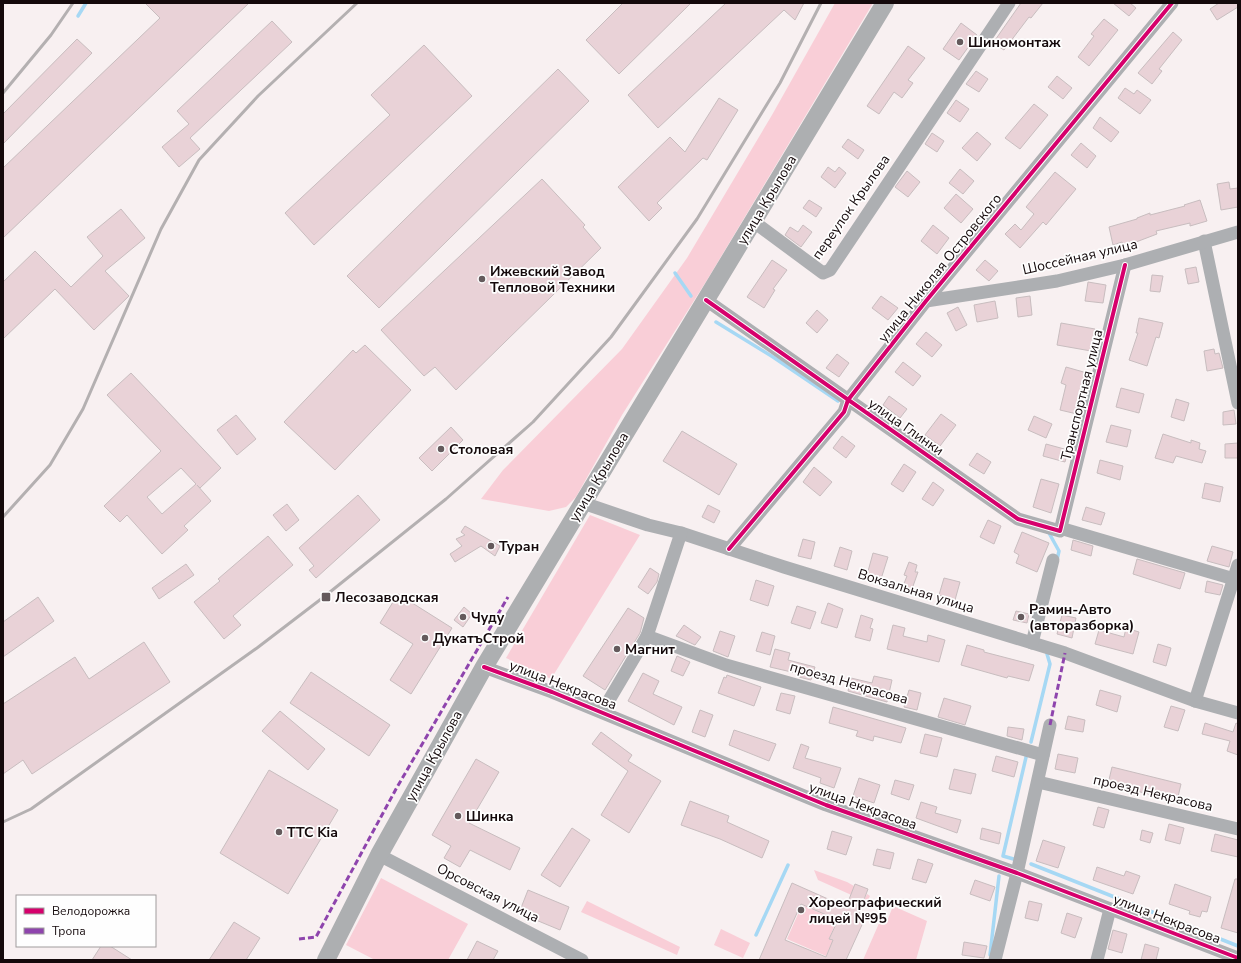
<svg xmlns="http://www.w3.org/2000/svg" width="1241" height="963" viewBox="0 0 1241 963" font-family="'Nunito Sans',sans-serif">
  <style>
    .green { fill: #f9ced7 }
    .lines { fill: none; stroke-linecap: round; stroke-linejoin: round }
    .stream { stroke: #a6d8f4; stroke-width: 3.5 }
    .building { fill: #e9d2d7; stroke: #c8bdbf; fill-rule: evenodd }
    .street { stroke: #adafb2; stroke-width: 13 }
    .secondary { stroke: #adafb1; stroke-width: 18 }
    .rail { stroke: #b4b0b1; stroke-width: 3 }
    .quiet { stroke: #8e44ad; stroke-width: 3; stroke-dasharray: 6 3; stroke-linecap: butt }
    .cycleway-casing { stroke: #fefefe; stroke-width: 6 }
    .cycleway { stroke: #d6006c; stroke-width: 4 }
    .poi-dot { fill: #645a5c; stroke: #fefefe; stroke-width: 1.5 }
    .labels { text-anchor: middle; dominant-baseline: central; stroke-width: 3.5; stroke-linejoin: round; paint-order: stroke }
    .poi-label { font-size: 14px; font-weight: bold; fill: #14090b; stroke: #fefefe; text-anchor: start }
    .street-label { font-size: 14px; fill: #14090b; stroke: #fefefe }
  </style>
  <rect width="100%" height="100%" fill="#f8f0f1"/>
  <g class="green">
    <path d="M835 3H873L707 280 622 415 576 497 566 507 549 511 481 499 503 470 622 349 687 258 772 115Z"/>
    <path d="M590 515 640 535 551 679 506 658Z"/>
    <path d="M814 870 847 882 854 886 852 893 865 898 867 894 870 896 867 902 818 880Z"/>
    <path d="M381 878 468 924 448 960H375L346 945Z"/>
    <path d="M587 901 680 947 677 955 581 912Z"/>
    <path d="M834 901 843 905 829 939 833 941 826 956 787 939 802 905 827 916Z"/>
    <path d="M893 906 927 921 916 960H863L880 921 886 924Z"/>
    <path d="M721 929 750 943 743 958 714 945Z"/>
  </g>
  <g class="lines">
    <g class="stream">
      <path d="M78 16 86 3"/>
      <path d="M675 273 691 296"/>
      <path d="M716 322 773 357 838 401"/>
      <path d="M1047 532 1049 533 1059 551 1057 560"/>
      <path d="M1031 742 1050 664 1047 654"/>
      <path d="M1017 860 1003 856 1027 753"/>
      <path d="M1031 864 1238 946"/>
      <path d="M756 935 788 865"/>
      <path d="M990 955 999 876"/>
    </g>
  </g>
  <g class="building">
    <path d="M145 3H249L3 238V168L160 18Z"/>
    <path d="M623 3H691L619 74 586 40Z"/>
    <path d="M726 3H804L795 20 784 10 658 128 628 95Z"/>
    <path d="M1021 3H1043L1031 18 1029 17 1004 50 993 43Z"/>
    <path d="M1113 3H1130L1136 8 1129 16Z"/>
    <path d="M1219 3H1238V7L1217 20 1210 9Z"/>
    <path d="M1104 19 1118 30 1089 66 1078 57 1094 36 1091 34Z"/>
    <path d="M272 21 292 42 190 138 200 149 179 167 162 147 189 124 177 111Z"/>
    <path d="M961 23 977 35 959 60 943 49Z"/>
    <path d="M1173 32 1182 40 1159 69 1162 71 1152 84 1138 73Z"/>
    <path d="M77 39 92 53 3 144V114Z"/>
    <path d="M424 45 472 96 314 245 285 213 390 115 371 95Z"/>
    <path d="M908 46 925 58 908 80 913 83 902 98 894 92 879 114 867 106Z"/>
    <path d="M558 69 589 101 379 308 347 276Z"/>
    <path d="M976 71 988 79 979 92 966 84Z"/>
    <path d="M1057 76 1072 88 1063 99 1048 87Z"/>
    <path d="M1125 88 1134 94 1137 90 1151 100 1140 114 1118 98Z"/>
    <path d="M719 98 738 110 707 160 703 158 657 203 662 208 649 221 618 187 670 137 685 152Z"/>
    <path d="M956 100 969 109 960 122 947 113Z"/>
    <path d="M1034 104 1048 115 1020 149 1005 138Z"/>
    <path d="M1100 117 1119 132 1111 142 1093 128Z"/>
    <path d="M977 132 991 144 977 161 962 148Z"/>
    <path d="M932 133 944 141 937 152 925 144Z"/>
    <path d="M848 139 864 150 858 159 842 147Z"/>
    <path d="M1081 143 1096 156 1087 168 1071 155Z"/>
    <path d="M828 167 835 172 839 167 846 173 835 188 821 177Z"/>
    <path d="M960 169 974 181 963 194 949 183Z"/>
    <path d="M907 171 920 182 908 197 895 187Z"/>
    <path d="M1055 172 1076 189 1046 225 1043 222 1020 248 1005 234 1015 224 1021 230 1034 214 1026 207Z"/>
    <path d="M542 179 585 225 583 227 601 248 456 390 435 367 424 376 381 330Z"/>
    <path d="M1229 182 1230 189 1238 188V207L1221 210 1217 184Z"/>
    <path d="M956 194 973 209 961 223 944 208Z"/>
    <path d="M809 200 822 208 816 217 803 208Z"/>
    <path d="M1200 200 1207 221 1190 226V223L1156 231 1157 234 1123 247 1122 242 1113 245 1109 227 1137 219V218L1150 213V215L1185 206 1184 205Z"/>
    <path d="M121 209 145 238 105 271 129 296 94 330 55 289 3 339V282L35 251 71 287 103 256 87 237Z"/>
    <path d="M803 225 812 232 801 247 785 235 790 227 798 232Z"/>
    <path d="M933 225 949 238 937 254 921 241Z"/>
    <path d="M772 260 787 270 773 289 775 290 764 308 747 297Z"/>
    <path d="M985 260 998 271 989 281 976 270Z"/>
    <path d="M1196 267 1199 282 1188 284 1185 269Z"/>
    <path d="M1152 275 1163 276 1160 292 1150 291Z"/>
    <path d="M1088 282 1106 285 1103 303 1085 301Z"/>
    <path d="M881 296 898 308 888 320 872 308Z"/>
    <path d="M1030 296 1032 315 1018 317 1016 298Z"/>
    <path d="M995 301 998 318 977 322 974 305Z"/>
    <path d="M958 307 967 325 956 331 947 313Z"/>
    <path d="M817 310 828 320 817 333 806 323Z"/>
    <path d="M1139 318 1163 323 1159 338 1156 337 1147 366 1129 360 1138 333H1136Z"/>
    <path d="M1061 323 1095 329 1091 351 1057 345Z"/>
    <path d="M926 332 942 345 932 357 916 344Z"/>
    <path d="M365 345 411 390 335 470 284 422 353 350 356 353Z"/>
    <path d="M1214 349 1215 354 1219 353 1223 368 1207 371 1204 351Z"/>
    <path d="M837 354 849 363 839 377 826 368Z"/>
    <path d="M903 362 921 376 913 386 895 372Z"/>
    <path d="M1066 367 1087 373 1079 398 1081 399 1077 414 1060 410 1066 385 1061 383Z"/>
    <path d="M131 373 221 468 200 488 197 485 211 501 184 526 188 530 162 554 127 515 120 522 104 506 161 451 107 395ZM181 468 196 484 162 514 147 497Z"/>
    <path d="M1121 388 1144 394 1139 413 1116 407Z"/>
    <path d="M889 396 907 409 900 418 883 405Z"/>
    <path d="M1176 399 1189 403 1184 421 1171 417Z"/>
    <path d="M1234 410 1236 424 1223 425V412Z"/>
    <path d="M941 414 956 425 940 446 925 435Z"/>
    <path d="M236 415 256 439 237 455 217 430Z"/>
    <path d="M1034 416 1052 424 1046 438 1028 430Z"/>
    <path d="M1111 425 1131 430 1127 447 1106 442Z"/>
    <path d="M451 427 463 440 432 471 419 458Z"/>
    <path d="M682 431 737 464 719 495 663 461Z"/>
    <path d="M1163 434 1191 443V440L1200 443 1199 449 1206 451 1202 463 1176 456 1173 463 1155 458Z"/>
    <path d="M842 436 855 446 846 458 833 448Z"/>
    <path d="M1238 443V458H1225V444Z"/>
    <path d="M1046 444 1068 450 1065 462 1043 456Z"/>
    <path d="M977 453 991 462 984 474 969 465Z"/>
    <path d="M1100 460 1123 466 1120 480 1097 473Z"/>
    <path d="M904 464 916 472 903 492 891 484Z"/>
    <path d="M814 467 832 482 820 496 803 482Z"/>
    <path d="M1041 479 1059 484 1051 513 1033 507Z"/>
    <path d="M933 482 944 490 933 506 922 499Z"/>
    <path d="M1205 483 1223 487 1220 502 1202 498Z"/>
    <path d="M358 495 380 520 316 578 309 570 314 566 299 548Z"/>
    <path d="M287 504 299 520 286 531 273 515Z"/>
    <path d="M708 505 720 511 714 523 702 517Z"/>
    <path d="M1086 507 1105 513 1101 525 1082 520Z"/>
    <path d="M988 520 1001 526 994 544 980 537Z"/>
    <path d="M465 526 500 546 495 556 481 546 455 562 450 554 462 546 456 539 465 535 461 532Z"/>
    <path d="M1022 532 1049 543 1037 572 1016 563 1019 555 1014 552Z"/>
    <path d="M268 536 293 565 233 616 241 625 224 639 194 602 220 581 218 579Z"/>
    <path d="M803 539 815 542 811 559 798 556Z"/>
    <path d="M1073 540 1093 546 1091 556 1071 550Z"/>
    <path d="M1212 546 1233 552 1229 567 1207 561Z"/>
    <path d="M840 547 852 551 847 570 834 566Z"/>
    <path d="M873 553 888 557 881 579 867 575Z"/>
    <path d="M1137 559 1185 573 1180 589 1133 574Z"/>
    <path d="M909 562 917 565 915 572H918L912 589 903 586 907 576 904 575Z"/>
    <path d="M186 564 194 575 159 599 152 588Z"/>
    <path d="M650 568 659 574 657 582 648 594 638 587Z"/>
    <path d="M944 578 960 582 955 600 939 595Z"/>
    <path d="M756 580 774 586 768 606 750 600Z"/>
    <path d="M1207 581 1223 585 1220 595 1205 592Z"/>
    <path d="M398 594 452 628 411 694 390 680 413 644 380 623Z"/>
    <path d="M38 597 54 621 3 657V622Z"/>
    <path d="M828 603 843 609 837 628 821 623Z"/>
    <path d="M797 606 816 612 810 629 791 623Z"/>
    <path d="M464 607 472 614 463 627 454 620Z"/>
    <path d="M628 608 644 618 640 633 605 690 583 676Z"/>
    <path d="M1016 611 1029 614 1027 623 1013 620Z"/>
    <path d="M861 615 873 619 870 628 873 629 870 641 855 637Z"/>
    <path d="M1062 615 1076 618 1072 638 1057 634Z"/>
    <path d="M684 625 701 637 695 645 676 636Z"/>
    <path d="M893 625 905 628 903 636 927 642 928 635 945 640 939 662 887 649Z"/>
    <path d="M1126 628 1139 632 1133 654 1095 644 1099 630 1124 637Z"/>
    <path d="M720 631 735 636 728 657 713 651Z"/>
    <path d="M762 632 775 636 770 655 756 651Z"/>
    <path d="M144 642 170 682 32 774 23 760 3 774V704L75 657 89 679Z"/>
    <path d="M1158 644 1171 648 1166 666 1153 662Z"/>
    <path d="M967 645 984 650V652L1034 665 1029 681 1008 676 1007 678 961 665Z"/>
    <path d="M775 649 790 653 788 660 815 667 811 680 799 677 800 674 770 667Z"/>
    <path d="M677 656 690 662 683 676 671 671Z"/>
    <path d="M311 672 390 725 369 756 290 703Z"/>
    <path d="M643 673 659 681 653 694 682 707 674 725 628 701Z"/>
    <path d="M727 675 761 687 754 706 718 693 724 677 726 678Z"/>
    <path d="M874 676 892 680 887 702 848 691 851 678 872 683Z"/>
    <path d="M909 690 921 693 917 710 904 707Z"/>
    <path d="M1100 690 1121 696 1117 712 1096 705Z"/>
    <path d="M781 693 795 696 790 714 776 710Z"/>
    <path d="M944 698 971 706 965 725 938 717Z"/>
    <path d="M1171 706 1185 710 1178 731 1164 727Z"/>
    <path d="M833 707 906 728 901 743 874 736 873 741 856 736 858 731 829 723Z"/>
    <path d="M700 710 713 715 705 737 692 732Z"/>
    <path d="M280 711 325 749 308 770 262 731Z"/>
    <path d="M1068 716 1085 720 1083 732 1065 729Z"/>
    <path d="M1205 723 1233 732 1236 723 1238 724V755L1227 751 1230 741 1202 734Z"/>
    <path d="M1008 727 1024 729 1022 740 1007 736Z"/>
    <path d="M734 730 776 744 769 761 729 745Z"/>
    <path d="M601 732 632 755 628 761 661 781 629 833 601 815 628 771 592 744Z"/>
    <path d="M925 734 942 738 937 757 920 753Z"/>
    <path d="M801 744 809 747 805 758 841 768 834 788 820 783 821 778 793 768Z"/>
    <path d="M1058 754 1078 758 1075 773 1055 769Z"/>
    <path d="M996 756 1018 762 1014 777 992 771Z"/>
    <path d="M476 759 499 772 469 823 520 848 510 870 470 850 460 867 444 858 451 846 432 835Z"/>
    <path d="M1112 767 1181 784 1177 801 1108 784Z"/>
    <path d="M954 769 976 774 971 794 949 789Z"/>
    <path d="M269 770 338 810 288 894 220 853Z"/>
    <path d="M859 778 880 785 874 803 853 796Z"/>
    <path d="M895 780 914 785 909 800 891 794Z"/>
    <path d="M690 801 729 816 727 822 769 841 762 858 720 839 681 825Z"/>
    <path d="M921 802 937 807 935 813 961 820 957 833 916 818Z"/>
    <path d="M1098 807 1109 810 1104 828 1093 825Z"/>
    <path d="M1169 824 1184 828 1180 844 1165 840Z"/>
    <path d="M572 828 590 840 560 887 541 875Z"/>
    <path d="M982 828 1001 833 999 844 980 839Z"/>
    <path d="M1142 830 1153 833 1150 843 1140 840Z"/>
    <path d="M832 831 852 837 846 855 827 849Z"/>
    <path d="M1215 834 1238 840V857L1211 851Z"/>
    <path d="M1043 840 1065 847 1058 868 1036 861Z"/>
    <path d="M877 849 894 853 890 869 873 865Z"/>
    <path d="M918 859 933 864 926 883 912 879Z"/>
    <path d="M1097 867 1124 876 1126 871 1140 876 1133 894 1093 880Z"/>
    <path d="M1235 879H1238V933L1221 928Z"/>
    <path d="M975 880 995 887 990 901 970 894Z"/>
    <path d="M792 883 846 907 855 884 868 889 859 913 866 916 846 960H759ZM801 904 838 920 829 939 833 940 826 957 785 940Z"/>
    <path d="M1175 884 1211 897 1207 912 1202 911 1200 917 1189 914 1190 911 1169 904Z"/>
    <path d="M528 890 569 907 560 930 519 913Z"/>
    <path d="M1029 901 1042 904 1038 921 1025 918Z"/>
    <path d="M1067 913 1082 918 1075 938 1061 933Z"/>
    <path d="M234 922 260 938 246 960H209Z"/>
    <path d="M1113 930 1127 934 1122 953 1108 949Z"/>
    <path d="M477 941 498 951 493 960H467Z"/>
    <path d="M964 942 987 946 984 958 962 955Z"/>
    <path d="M1145 944 1159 948 1156 960H1141Z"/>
    <path d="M101 946H110L132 960H92Z"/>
  </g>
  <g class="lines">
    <g class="street">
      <path d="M754 222 823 273 830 270 1009 3"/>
      <path d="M1204 241 1238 403"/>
      <path d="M706 300 1018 519 1060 531 1125 265"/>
      <path d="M926 301 1057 281 1125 265 1238 232"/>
      <path d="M583 503 648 525 681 533 784 567 1065 653 1195 701 1238 713"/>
      <path d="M1060 528 1234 579"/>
      <path d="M729 549 844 412 848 400 926 301 1172 3"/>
      <path d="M647 636 726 665 1043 755"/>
      <path d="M1032 643 1053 560"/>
      <path d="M484 667 552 692 826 805 1017 873 1238 958"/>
      <path d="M1195 701 1238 565"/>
      <path d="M602 712 647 636 681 533"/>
      <path d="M1038 782 1238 829"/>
      <path d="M379 855 582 960"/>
      <path d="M995 960 1017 873 1050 725"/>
      <path d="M1097 960 1110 909"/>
    </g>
    <path class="secondary" d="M326 960 379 855 484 667 885 3"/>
    <g class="rail">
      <path d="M3 93 51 35 73 3"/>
      <path d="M3 517 50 465 83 409 161 229 199 160 258 96 357 3"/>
      <path d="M3 822 31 809 257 648 325 596 446 499 533 422 611 337 697 219 780 83 821 3"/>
    </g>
    <g class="quiet">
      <path d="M1050 725 1065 653"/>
      <path d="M299 939 316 937 396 789 508 597"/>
    </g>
    <defs>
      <g id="cycleway">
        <path d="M706 300 1018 519 1060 531 1125 265"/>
        <path d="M729 549 844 412 848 400 926 301 1172 3"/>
        <path d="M484 667 552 692 826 805 1017 873 1238 958"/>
      </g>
    </defs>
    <use href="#cycleway" class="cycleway-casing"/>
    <use href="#cycleway" class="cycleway"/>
  </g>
  <g class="poi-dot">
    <circle cx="960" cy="42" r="4"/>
    <circle cx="482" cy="279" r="4"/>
    <circle cx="441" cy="449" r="4"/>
    <circle cx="491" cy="546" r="4"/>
    <rect x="321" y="592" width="10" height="10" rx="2"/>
    <circle cx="463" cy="617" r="4"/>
    <circle cx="1021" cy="617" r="4"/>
    <circle cx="425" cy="638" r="4"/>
    <circle cx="617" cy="649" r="4"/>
    <circle cx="458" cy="816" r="4"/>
    <circle cx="279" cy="832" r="4"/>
    <circle cx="801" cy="910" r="4"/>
  </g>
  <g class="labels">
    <g class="poi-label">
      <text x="968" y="42">Шиномонтаж</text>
      <text x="490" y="271">Ижевский Завод<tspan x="490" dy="16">Тепловой Техники</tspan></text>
      <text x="449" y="449">Столовая</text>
      <text x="499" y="546">Туран</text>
      <text x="335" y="597">Лесозаводская</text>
      <text x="1029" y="609">Рамин-Авто<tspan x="1029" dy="16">(авторазборка)</tspan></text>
      <text x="471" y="617">Чуду</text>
      <text x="433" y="638">ДукатъСтрой</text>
      <text x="625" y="649">Магнит</text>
      <text x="466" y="816">Шинка</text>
      <text x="287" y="832">ТТС Kia</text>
      <text x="809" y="902">Хореографический<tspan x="809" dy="16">лицей №95</tspan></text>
    </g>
    <g class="street-label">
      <text transform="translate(767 200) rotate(-59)">улица Крылова</text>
      <text transform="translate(851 207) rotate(-55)">переулок Крылова</text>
      <text transform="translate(1080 257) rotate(-13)">Шоссейная улица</text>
      <text transform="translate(940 268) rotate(-51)">улица Николая Островского</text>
      <text transform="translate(1082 395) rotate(-76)">Транспортная улица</text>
      <text transform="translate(906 427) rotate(35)">улица Глинки</text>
      <text transform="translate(599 477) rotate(-59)">улица Крылова</text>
      <text transform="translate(916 591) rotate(17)">Вокзальная улица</text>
      <text transform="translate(849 683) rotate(16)">проезд Некрасова</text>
      <text transform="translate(563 685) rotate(21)">улица Некрасова</text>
      <text transform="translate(434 756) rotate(-61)">улица Крылова</text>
      <text transform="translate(1153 793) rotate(13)">проезд Некрасова</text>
      <text transform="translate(863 806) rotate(20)">улица Некрасова</text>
      <text transform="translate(488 893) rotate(27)">Орсовская улица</text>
      <text transform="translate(1167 919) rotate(21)">улица Некрасова</text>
    </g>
  </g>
  <rect width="1241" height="963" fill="none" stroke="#14090b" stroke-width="8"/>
  <rect x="16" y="895" width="140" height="52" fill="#fefefe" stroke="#a09c9d"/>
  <rect x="24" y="908" width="20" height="6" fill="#d6006c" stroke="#a09c9d"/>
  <text x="52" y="915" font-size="12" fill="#14090b">Велодорожка</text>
  <rect x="24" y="928" width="20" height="6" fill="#8e44ad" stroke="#a09c9d"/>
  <text x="52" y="935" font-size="12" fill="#14090b">Тропа</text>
</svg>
